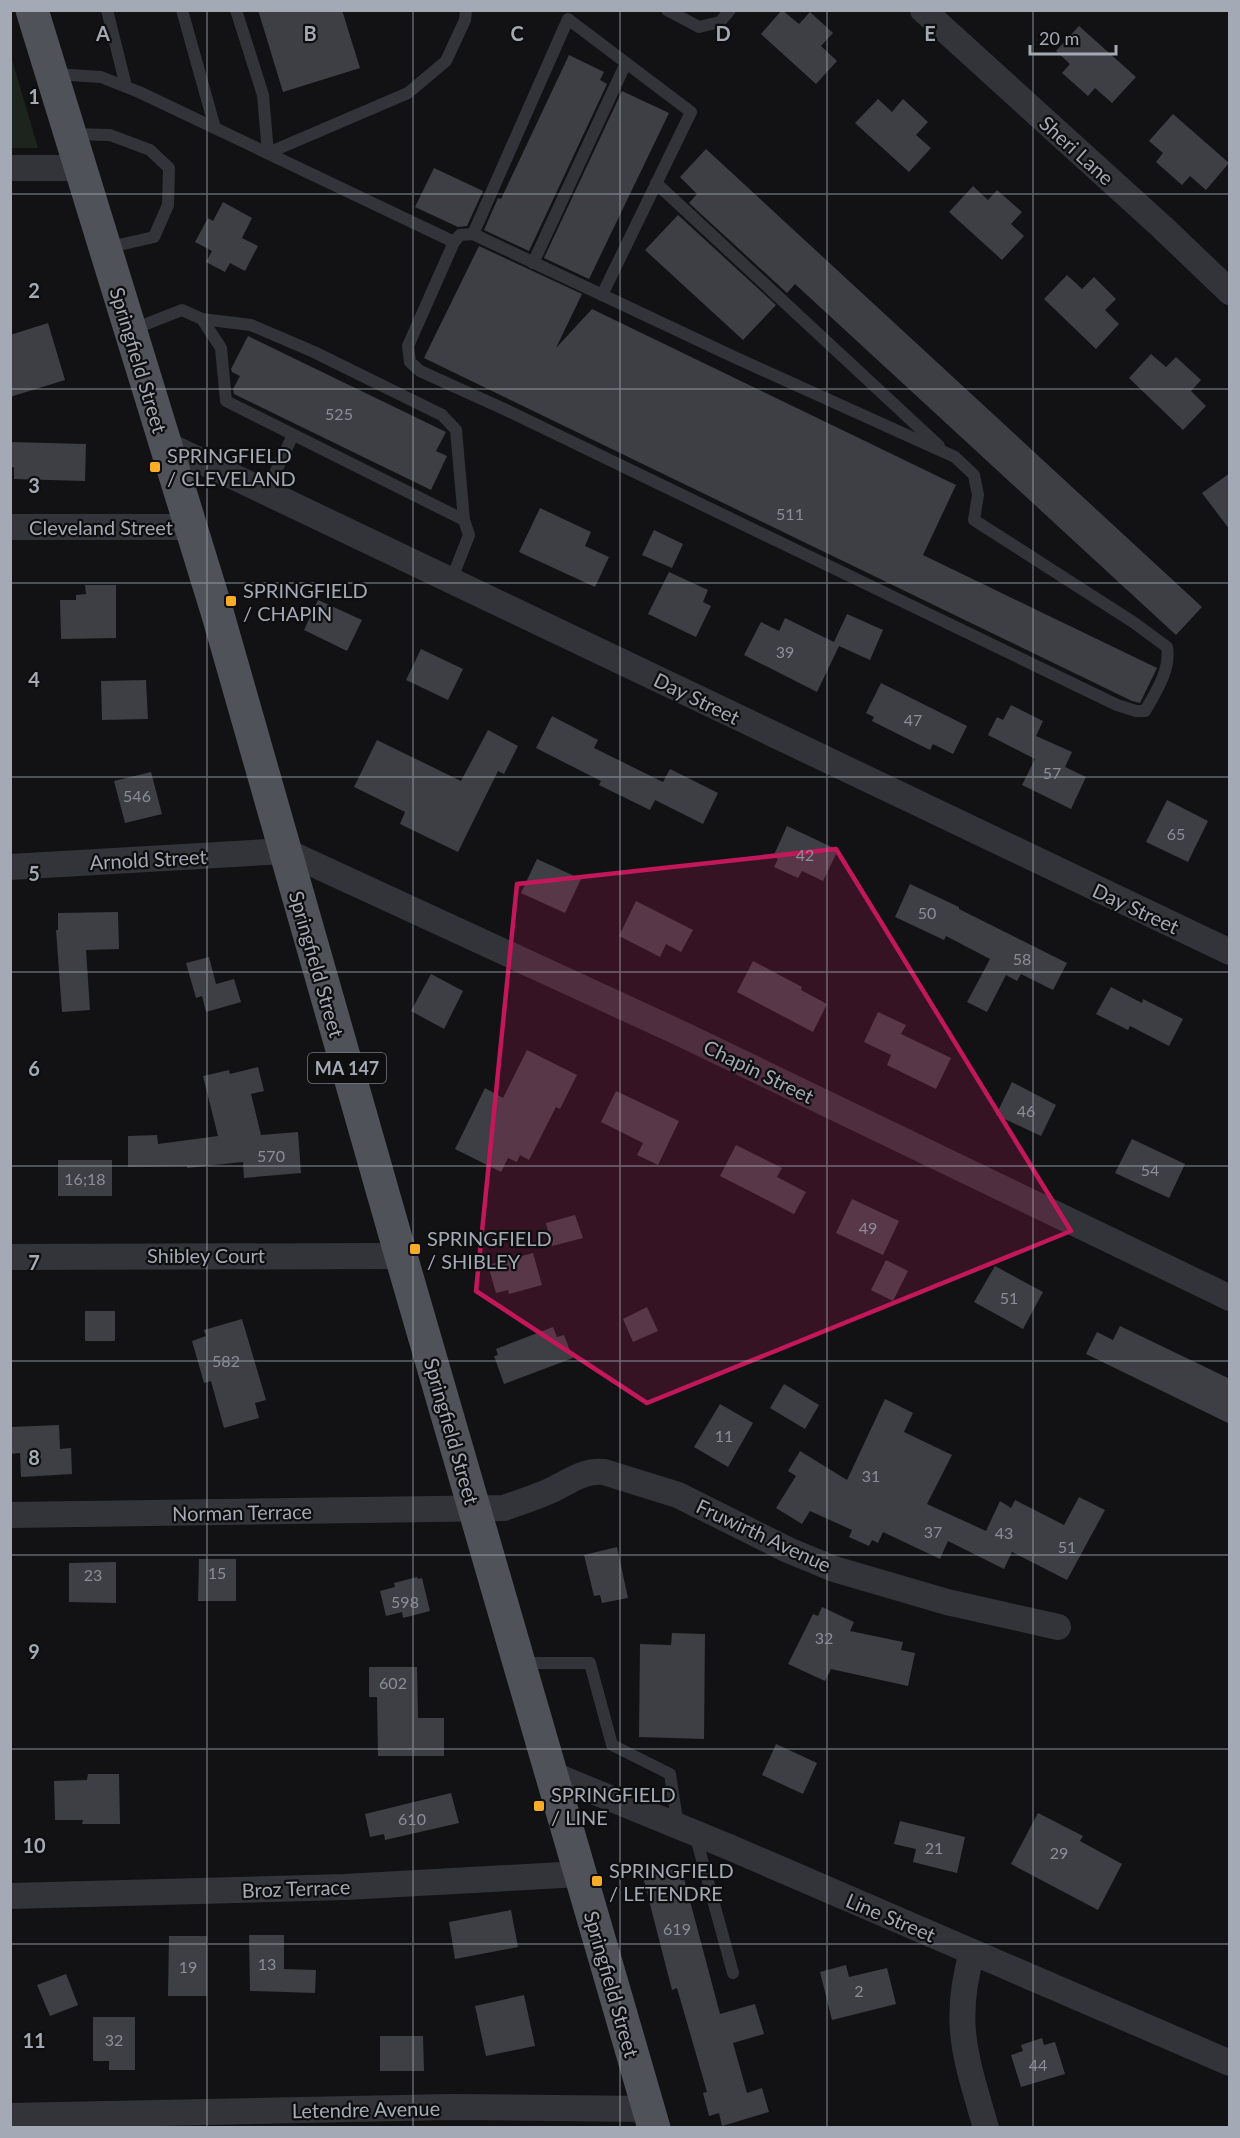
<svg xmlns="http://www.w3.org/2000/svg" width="1240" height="2138" viewBox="0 0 1240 2138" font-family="Lato,sans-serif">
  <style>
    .green { fill: #1d241d }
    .building { fill: #3e3f44 }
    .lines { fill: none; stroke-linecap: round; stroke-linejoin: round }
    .lane { stroke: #333439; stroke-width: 12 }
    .street { stroke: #333439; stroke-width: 26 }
    .primary { stroke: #4f5258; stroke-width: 33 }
    .marked { fill: #c2185b; fill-opacity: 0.2; stroke: #c2185b; stroke-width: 4.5; stroke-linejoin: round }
    .grid { fill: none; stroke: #a3a9b5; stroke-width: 1.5; stroke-opacity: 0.55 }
    .poi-dot { fill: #f8ac27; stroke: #0e0e0f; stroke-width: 2 }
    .labels { text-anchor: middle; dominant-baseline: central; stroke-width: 4.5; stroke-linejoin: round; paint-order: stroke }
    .number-label { font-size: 16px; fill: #8a8e99 }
    .shield { fill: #0e0e0f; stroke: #767a83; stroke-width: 1.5 }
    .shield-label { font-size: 18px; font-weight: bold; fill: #a3a9b5 }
    .street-label { font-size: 20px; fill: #a3a9b5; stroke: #0e0e0f }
    .poi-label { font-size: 20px; fill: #a3a9b5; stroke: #0e0e0f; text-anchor: start }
    .grid-label { font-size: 20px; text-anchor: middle; font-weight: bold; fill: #a3a9b5; stroke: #0e0e0f; stroke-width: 4.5; stroke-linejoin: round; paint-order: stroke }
  </style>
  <rect width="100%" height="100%" fill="#121214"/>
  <path class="green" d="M10 56H11L38 148H11Z"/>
  <g class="building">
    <path d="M258 10H342L360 68 283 92Z"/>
    <path d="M782 10 799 24 810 12 833 33 821 46 837 61 816 84 761 34Z"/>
    <path d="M1079 26 1136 77 1112 103 1095 88 1088 96 1062 73 1070 64 1056 51Z"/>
    <path d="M569 55 604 72 600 80 607 84 529 251 484 230 498 198 501 199Z"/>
    <path d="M622 91 669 113 589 279 544 258Z"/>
    <path d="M878 99 892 112 903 99 928 122 916 135 931 148 909 172 855 123Z"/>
    <path d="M1173 114 1229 163 1206 190 1190 176 1182 185 1156 162 1163 153 1149 141Z"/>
    <path d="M706 149 1202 607 1176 635 795 284 787 293 689 203 697 194 680 177Z"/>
    <path d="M434 168 483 191 467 226 458 227 415 207Z"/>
    <path d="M973 186 988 200 997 190 1022 212 1011 224 1024 236 1002 260 949 212Z"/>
    <path d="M223 202 252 218 242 238 258 246 245 271 230 263 225 272 206 262 212 251 195 242 208 218 213 221Z"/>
    <path d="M678 215 776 305 743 340 645 250Z"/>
    <path d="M479 246 582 294 556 348 592 309 956 485 923 555 1157 668 1140 703 1132 701 424 358Z"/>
    <path d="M1067 275 1082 289 1094 277 1116 299 1105 310 1119 324 1096 349 1044 299Z"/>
    <path d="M48 323 65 380 10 397V335Z"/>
    <path d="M248 336 446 432 436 451 447 456 431 490 234 394 233 389 240 376 232 372 231 369Z"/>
    <path d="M1151 354 1166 367 1176 357 1201 380 1191 391 1206 406 1183 430 1129 378Z"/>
    <path d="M10 442 86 444 85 481 14 479V467L10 468Z"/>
    <path d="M1230 473V530L1202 493Z"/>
    <path d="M540 508 591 532 585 546 609 557 595 587 519 552Z"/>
    <path d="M654 530 683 544 672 568 642 555Z"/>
    <path d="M669 572 708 590 703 602 711 606 696 637 648 614Z"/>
    <path d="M85 585H116V638L61 639 60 600H76V595L86 594Z"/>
    <path d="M318 600 362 620 347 651 304 630Z"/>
    <path d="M847 614 883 630 870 660 839 646 817 692 744 655 761 622 779 631 785 618 834 642Z"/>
    <path d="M421 649 463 669 448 700 406 680Z"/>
    <path d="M146 680 148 719 102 720 101 681Z"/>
    <path d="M881 683 967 726 953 754 933 744 930 750 872 721 874 717 866 713Z"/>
    <path d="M1011 705 1043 721 1036 736 1072 752 1065 767 1086 777 1071 809 1022 785 1035 759 988 735 997 717 1003 720Z"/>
    <path d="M552 716 598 740 594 748 663 782 670 769 718 793 703 824 655 800 650 810 599 785 601 781 536 748Z"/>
    <path d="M488 730 518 746 504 774 498 771 458 852 400 824 405 812 354 787 377 740 461 781Z"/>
    <path d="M151 772 162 814 125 823 114 781Z"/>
    <path d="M1167 800 1208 821 1188 862 1146 842Z"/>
    <path d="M787 826 838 850 823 881 802 871 798 878 774 867 778 859 773 857Z"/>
    <path d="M537 859 581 879 565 913 521 893Z"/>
    <path d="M910 884 959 907V909L1067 963 1053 990 1021 974 1017 981 1006 975 987 1012 967 1002 990 959 946 936 944 940 895 917Z"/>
    <path d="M636 901 693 930 681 952 666 944 660 957 619 936Z"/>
    <path d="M118 912 119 949 86 950 90 1010 62 1012 56 930H58V913Z"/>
    <path d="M209 957 216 984 234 979 241 1002 206 1012 202 996 196 998 186 963Z"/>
    <path d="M753 961 802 987 801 990 827 1004 813 1032 737 992Z"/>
    <path d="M431 974 463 991 444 1029 411 1011Z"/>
    <path d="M1111 987 1142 1003 1143 999 1183 1019 1169 1046 1130 1026 1128 1030 1096 1014Z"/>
    <path d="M878 1012 906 1025 901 1034 951 1058 936 1089 887 1065 891 1055 864 1042Z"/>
    <path d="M527 1050 577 1075 560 1109 556 1107 529 1160 520 1155 517 1162 508 1158 501 1172 455 1149 485 1088 503 1098Z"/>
    <path d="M258 1067 264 1091 251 1094 261 1135 298 1132 301 1173 244 1178 243 1162 187 1168V1166L128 1167V1136L157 1135 158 1144 218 1136 203 1076 229 1070 230 1074Z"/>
    <path d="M1012 1082 1056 1105 1041 1136 996 1115Z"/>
    <path d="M616 1091 679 1121 658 1165 637 1155 643 1143 601 1122Z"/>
    <path d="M1132 1139 1185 1164 1169 1198 1115 1173Z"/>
    <path d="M736 1145 782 1168 777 1177 806 1192 794 1214 720 1176Z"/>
    <rect x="58" y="1160" width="54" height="36"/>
    <path d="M852 1199 899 1221 883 1255 836 1233Z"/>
    <path d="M575 1215 583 1238 552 1246 546 1223Z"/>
    <path d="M533 1253 542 1285 509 1294 508 1290 496 1293 488 1265Z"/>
    <path d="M886 1260 908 1271 893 1301 871 1290Z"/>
    <path d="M995 1266 1043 1292 1023 1329 974 1302Z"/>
    <path d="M647 1307 658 1331 633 1342 623 1319Z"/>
    <rect x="85" y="1311" width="30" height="30"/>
    <path d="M242 1319 266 1400 255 1403 259 1418 224 1428 211 1381 204 1383 192 1341 206 1336 204 1330Z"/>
    <path d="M1120 1326 1230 1379V1424L1086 1354 1097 1332 1113 1340Z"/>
    <path d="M553 1327 557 1337 564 1335 573 1358 504 1384 494 1356 498 1355 496 1349Z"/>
    <path d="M784 1384 819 1405 805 1429 770 1408Z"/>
    <path d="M885 1399 913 1413 904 1432 952 1455 927 1504 986 1531 1000 1501 1011 1508 1015 1500 1064 1525 1079 1497 1105 1510 1067 1580 1012 1552 1004 1569 948 1541 940 1559 883 1532 878 1543 872 1540 869 1546 849 1537 852 1530 810 1511 802 1524 776 1508 796 1476 788 1471 800 1451 847 1480Z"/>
    <path d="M720 1404 753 1423 728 1467 694 1447Z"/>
    <path d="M59 1425 60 1449 71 1448 72 1474 21 1477 20 1453 10 1454V1427Z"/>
    <path d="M617 1547 628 1598 602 1603 600 1595 594 1596 584 1555Z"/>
    <path d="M199 1559H236V1601H198Z"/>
    <path d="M116 1562V1603L69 1602V1563Z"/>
    <path d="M417 1577 418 1579 422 1578 430 1611 403 1618 402 1612 386 1616 380 1591 395 1587 394 1583Z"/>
    <path d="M822 1607 854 1622 850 1631 903 1642 901 1650 915 1653 908 1686 831 1669 825 1681 788 1664 813 1614 818 1616Z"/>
    <path d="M672 1633 705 1634 704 1739 639 1737 640 1644 671 1645Z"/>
    <path d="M369 1667H417L418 1718H444V1756H378L377 1697H369Z"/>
    <path d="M776 1744 817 1763 803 1794 762 1775Z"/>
    <path d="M88 1774H119L120 1824H82L83 1820H55L54 1781 87 1780Z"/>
    <path d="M451 1793 459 1823 385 1840 384 1834 370 1837 365 1814Z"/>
    <path d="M1038 1813 1083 1836 1080 1841 1122 1864 1098 1910 1011 1864Z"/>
    <path d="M900 1821 965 1837 957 1873 913 1862 916 1849 894 1844Z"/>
    <path d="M681 1867 720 2014 755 2004 764 2034 733 2043 747 2093 762 2088 769 2112 722 2126 719 2113 709 2116 703 2093 707 2092 677 1988 672 1990 643 1877Z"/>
    <path d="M511 1910 518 1947 455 1959 449 1922Z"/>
    <path d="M249 1935H284V1969L316 1970 315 1993 250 1991Z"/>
    <path d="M169 1936H207V1996H168Z"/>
    <path d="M846 1965 849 1977 887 1968 896 2004 832 2020 820 1972Z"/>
    <path d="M66 1974 78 2005 50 2016 37 1985Z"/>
    <path d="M524 1995 535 2046 486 2056 475 2006Z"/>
    <path d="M93 2017H135V2070H109V2061H93Z"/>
    <path d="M380 2036H423L424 2071H380Z"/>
    <path d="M1042 2038 1044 2045 1055 2042 1065 2074 1021 2087 1011 2055 1023 2051 1021 2045Z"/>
  </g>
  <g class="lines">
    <g class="lane">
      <path d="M107 10 126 86"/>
      <path d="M182 10 215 128"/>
      <path d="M236 10 263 95 268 153 408 93 446 61 465 20 466 10"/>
      <path d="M667 10 699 27 720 22 730 10"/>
      <path d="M54 74 101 77 139 92 454 242"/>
      <path d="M71 134 110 135 150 150 169 168 168 205 154 237 106 248"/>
      <path d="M656 183 939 446"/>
      <path d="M473 234 734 357 955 457 974 475 978 495 974 520 1133 622 1167 647C1171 669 1156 692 1145 711H1136L1117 705 504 409 420 371 410 362 408 346 454 242 460 235Z"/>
      <path d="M473 234 568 19 691 112 602 295"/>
      <path d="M533 263 626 63"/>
      <path d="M202 319 251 325 314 352 442 415 456 430 464 520"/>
      <path d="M131 330 182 310 202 319 221 348 226 401 464 520 469 535 451 581"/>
      <path d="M266 492 293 435"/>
      <path d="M521 1663H590L612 1745 670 1774 678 1826"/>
      <path d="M695 1834 733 1973"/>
    </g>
    <g class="street">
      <path d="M923 10 1162 227 1230 292"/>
      <path d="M10 168H81"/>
      <path d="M165 444 1230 952"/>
      <path d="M10 527H191"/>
      <path d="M10 867 285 851 684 1035 1230 1298"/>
      <path d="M10 1257 401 1256"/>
      <path d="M10 1515 504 1508C520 1502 537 1497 552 1490 571 1481 583 1470 604 1472L678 1495 788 1550 834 1569 947 1602 1058 1627"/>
      <path d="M551 1774 729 1847 1230 2063"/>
      <path d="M10 1896 345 1887 580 1874"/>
      <path d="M972 1952C952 2024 966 2058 986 2128"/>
      <path d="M10 2116 450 2107 649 2109"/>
    </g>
    <path class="primary" d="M32 10 218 615 401 1256 654 2128"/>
  </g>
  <path class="marked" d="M836 849 1071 1231 647 1403 476 1291 517 884Z"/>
  <path class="grid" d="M207 10V2128M413 10V2128M620 10V2128M827 10V2128M1033 10V2128M10 194H1230M10 389H1230M10 583H1230M10 777H1230M10 972H1230M10 1166H1230M10 1361H1230M10 1555H1230M10 1749H1230M10 1944H1230"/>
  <g class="poi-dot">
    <rect x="149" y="461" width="12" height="12" rx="3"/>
    <rect x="225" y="595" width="12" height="12" rx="3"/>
    <rect x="409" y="1243" width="12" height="12" rx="3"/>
    <rect x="533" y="1800" width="12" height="12" rx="3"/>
    <rect x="591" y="1875" width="12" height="12" rx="3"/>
  </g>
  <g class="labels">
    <g class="number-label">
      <text x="339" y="413">525</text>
      <text x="790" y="513">511</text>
      <text x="785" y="651">39</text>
      <text x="913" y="719">47</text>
      <text x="1052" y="772">57</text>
      <text x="137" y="795">546</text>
      <text x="1176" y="833">65</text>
      <text x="805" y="854">42</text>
      <text x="927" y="912">50</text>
      <text x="1022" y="958">58</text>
      <text x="1026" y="1110">46</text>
      <text x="271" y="1155">570</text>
      <text x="1150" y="1169">54</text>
      <text x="85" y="1178">16;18</text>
      <text x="868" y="1227">49</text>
      <text x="1009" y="1297">51</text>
      <text x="226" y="1360">582</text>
      <text x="724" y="1435">11</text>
      <text x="871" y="1475">31</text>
      <text x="933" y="1531">37</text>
      <text x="1004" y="1532">43</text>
      <text x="1067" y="1546">51</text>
      <text x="217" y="1572">15</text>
      <text x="93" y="1574">23</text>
      <text x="405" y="1601">598</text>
      <text x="824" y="1637">32</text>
      <text x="393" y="1682">602</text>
      <text x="412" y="1818">610</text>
      <text x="934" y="1847">21</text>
      <text x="1059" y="1852">29</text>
      <text x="677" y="1928">619</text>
      <text x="267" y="1963">13</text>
      <text x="188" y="1966">19</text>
      <text x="859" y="1990">2</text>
      <text x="114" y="2039">32</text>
      <text x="1038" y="2064">44</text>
    </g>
    <rect class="shield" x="308" y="1053" width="78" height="30" rx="4.5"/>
    <g class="shield-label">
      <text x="347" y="1068">MA 147</text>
    </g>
    <g class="street-label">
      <text transform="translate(1077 150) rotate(42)">Sheri Lane</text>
      <text transform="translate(139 360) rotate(73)">Springfield Street</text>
      <text x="101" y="527">Cleveland Street</text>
      <text transform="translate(697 698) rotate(26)">Day Street</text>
      <text transform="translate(148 859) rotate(-3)">Arnold Street</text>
      <text transform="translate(1136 908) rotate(25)">Day Street</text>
      <text transform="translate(317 964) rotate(74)">Springfield Street</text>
      <text transform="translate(759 1071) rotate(26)">Chapin Street</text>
      <text x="206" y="1255">Shibley Court</text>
      <text transform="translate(452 1431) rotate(74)">Springfield Street</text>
      <text transform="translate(242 1512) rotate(-1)">Norman Terrace</text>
      <text transform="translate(764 1535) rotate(25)">Fruwirth Avenue</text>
      <text transform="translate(296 1888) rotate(-2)">Broz Terrace</text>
      <text transform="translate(891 1917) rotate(23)">Line Street</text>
      <text transform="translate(612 1984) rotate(74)">Springfield Street</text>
      <text transform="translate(366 2109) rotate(-1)">Letendre Avenue</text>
    </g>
    <g class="poi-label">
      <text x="167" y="455">SPRINGFIELD<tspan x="167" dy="23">/ CLEVELAND</tspan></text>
      <text x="243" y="590">SPRINGFIELD<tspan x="243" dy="23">/ CHAPIN</tspan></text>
      <text x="427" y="1238">SPRINGFIELD<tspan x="427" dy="23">/ SHIBLEY</tspan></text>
      <text x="551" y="1794">SPRINGFIELD<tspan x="551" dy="23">/ LINE</tspan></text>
      <text x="609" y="1870">SPRINGFIELD<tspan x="609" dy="23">/ LETENDRE</tspan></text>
    </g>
  </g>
  <g class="grid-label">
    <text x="103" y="41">A</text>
    <text x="310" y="41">B</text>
    <text x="517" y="41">C</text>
    <text x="723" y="41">D</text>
    <text x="930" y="41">E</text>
    <text x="34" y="104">1</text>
    <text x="34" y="298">2</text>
    <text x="34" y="493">3</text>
    <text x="34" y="687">4</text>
    <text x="34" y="881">5</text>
    <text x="34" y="1076">6</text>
    <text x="34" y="1270">7</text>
    <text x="34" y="1465">8</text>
    <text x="34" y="1659">9</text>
    <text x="34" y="1853">10</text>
    <text x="34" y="2048">11</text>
  </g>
  <rect width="1240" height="2138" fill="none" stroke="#a3a9b5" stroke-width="24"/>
  <path d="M1030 45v9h86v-9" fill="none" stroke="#a3a9b5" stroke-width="3"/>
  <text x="1039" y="45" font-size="18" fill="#a3a9b5" stroke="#0e0e0f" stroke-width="4.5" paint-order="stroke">20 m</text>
</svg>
